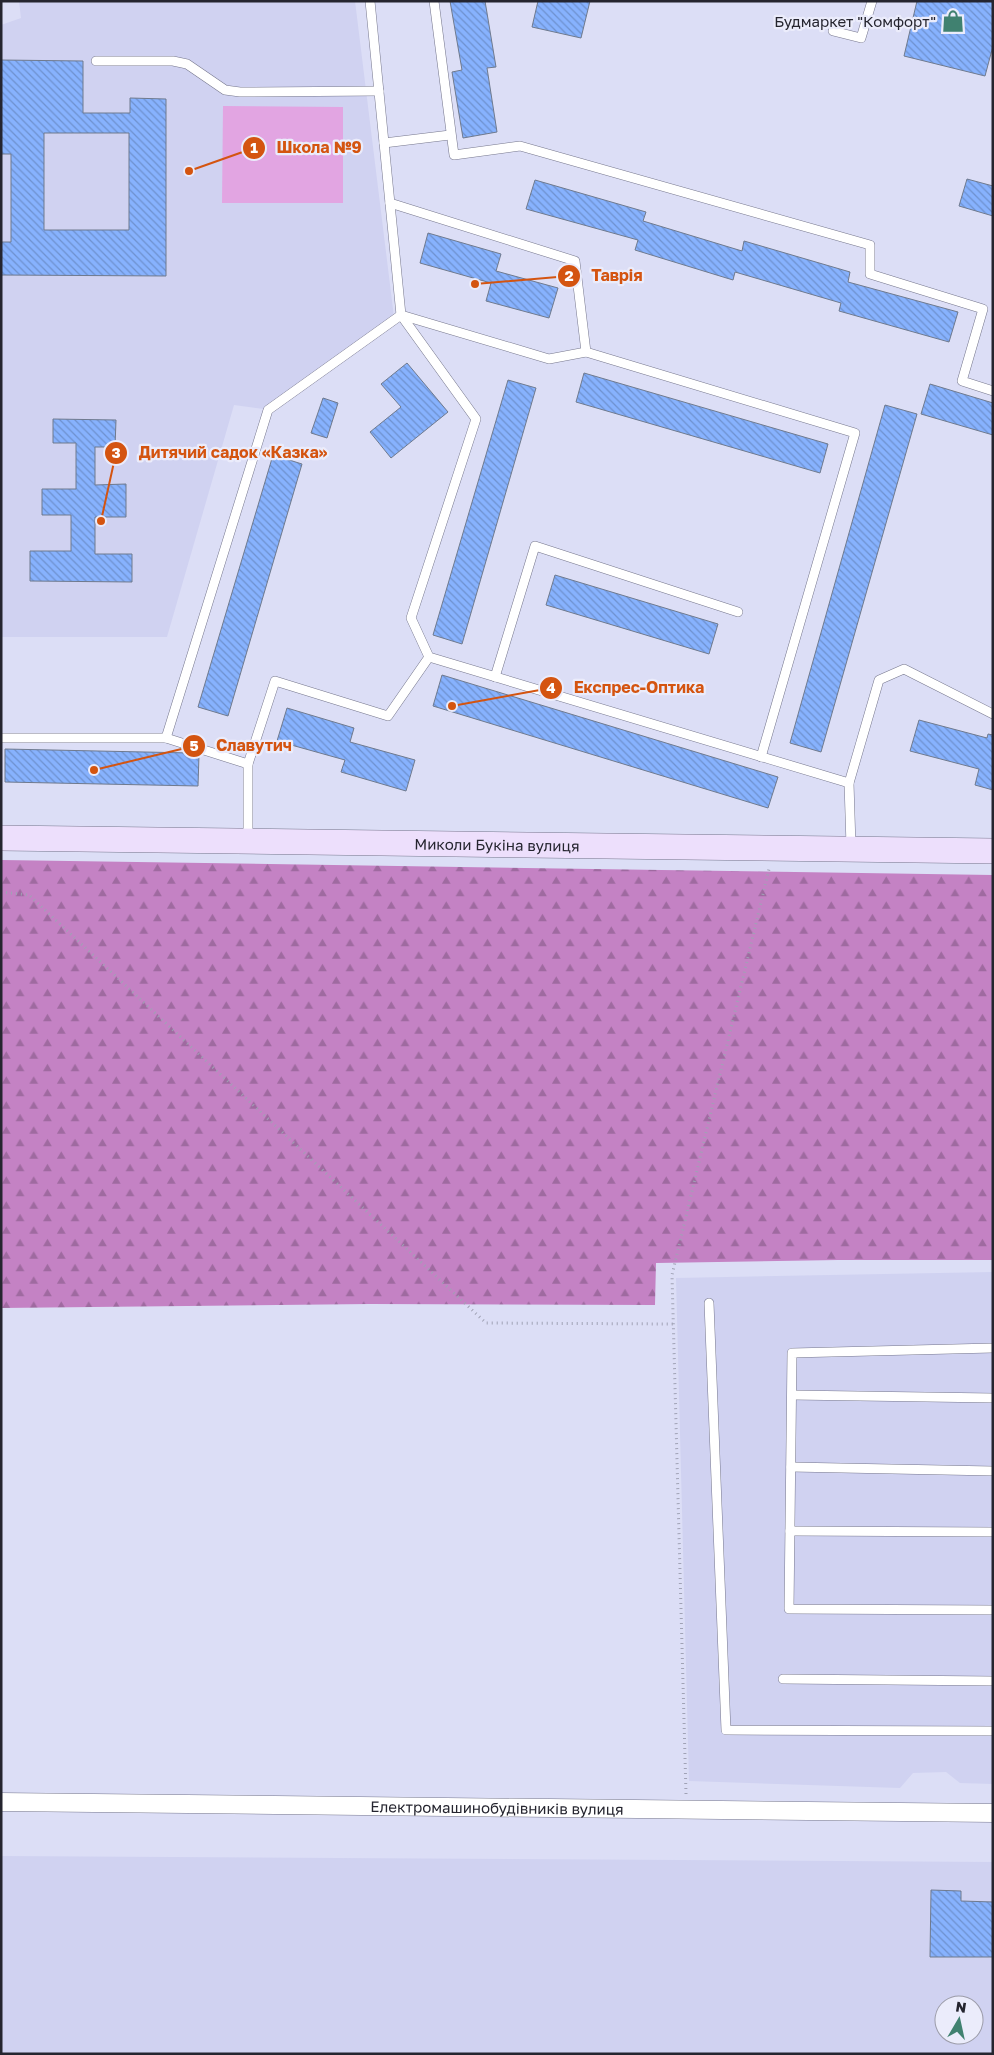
<svg xmlns="http://www.w3.org/2000/svg" width="994" height="2055" viewBox="0 0 994 2055" font-family="'Golos Text',sans-serif">
  <style>
    .built { fill: #d0d2f1; fill-rule: evenodd }
    .forest { fill: url(#forest-firs) }
    .pitch { fill: #e2a5e2 }
    .building { fill: url(#building-back-hatch); stroke: #6f7a8e; fill-rule: evenodd }
    .lines { fill: none; stroke-linecap: round; stroke-linejoin: round }
    .lane-casing { stroke: #76778d; stroke-width: 10 }
    .street-casing { stroke: #76778d; stroke-width: 19 }
    .secondary-casing { stroke: #76778d; stroke-width: 26 }
    .path { stroke: #a0a2b5; stroke-width: 3; stroke-dasharray: 1 4; stroke-linecap: butt }
    .lane { stroke: #fff; stroke-width: 9 }
    .street { stroke: #fff; stroke-width: 18 }
    .secondary { stroke: #eddffc; stroke-width: 25 }
    .labels { text-anchor: middle; dominant-baseline: central; stroke-width: 4.5; stroke-linejoin: round; paint-order: stroke }
    .poi-label { font-size: 15px; fill: #25252f; stroke: #ebecfb; text-anchor: end }
    .street-label { font-size: 15px; fill: #25252f; stroke: #ebecfb }
    .leader { fill: none; stroke: #d45410; stroke-width: 2 }
    .callout-dot { fill: #d45410; stroke: #ebecfb; stroke-width: 2 }
    .mark-label { font-size: 15px; text-anchor: middle; font-weight: bold; fill: #fff }
    .callout-label { font-size: 16px; text-anchor: middle; font-weight: bold; fill: #d45410; stroke: #ebecfb; stroke-width: 4.5; stroke-linejoin: round; paint-order: stroke }
  </style>
  <defs>
    <pattern id="forest-firs" width="22" height="20" patternUnits="userSpaceOnUse" patternTransform="scale(1.25)"><rect width="22" height="20" fill="#c482c4"/><path d="M5 1l3.5 6h-7zM16 11l3.5 6h-7z" fill="#9f6aa0"/></pattern>
    <pattern id="building-back-hatch" width="6" height="6" patternUnits="userSpaceOnUse" patternTransform="scale(1.25)"><rect width="6" height="6" fill="#87b2fe"/><path d="M-1 5l2 2M0 0l6 6M5-1l2 2" fill="none" stroke="#6e91ce"/></pattern>
  </defs>
  <rect width="100%" height="100%" fill="#dcdef6"/>
  <g class="built">
    <path d="M19 1H355L394 317 264 409 234 405 167 637H1V25L21 18Z"/>
    <path d="M993 1272V1784L960 1783 946 1772 913 1773 900 1788 689 1781 676 1278Z"/>
    <path d="M1 1856 993 1862V2054H1ZM944 2005H974V2035H944Z"/>
  </g>
  <path class="forest" d="M1 860 993 875V1260H838L656 1263 655 1305 370 1304 1 1308Z"/>
  <path class="pitch" d="M223 106 343 107V203H222Z"/>
  <g class="building">
    <path d="M450 1H485L496 67 487 68 497 132 463 138 452 72 462 70Z"/>
    <path d="M538 1H590L581 38 532 27Z"/>
    <path d="M917 1H993V46L985 76 904 56Z"/>
    <path d="M1 60 83 61V113H130V98L166 99V276L1 275V242H11V154H1ZM44 133H129V230H44Z"/>
    <path d="M967 179 993 186V216L959 206Z"/>
    <path d="M535 180 646 212 643 221 742 251 744 241 850 272 848 282 958 312 949 342 839 311 841 303 735 272 733 280 635 250 638 240 526 209Z"/>
    <path d="M428 233 501 254 496 271 558 288 549 318 486 301 491 283 420 263Z"/>
    <path d="M407 363 448 412 391 458 370 432 401 407 381 384Z"/>
    <path d="M584 373 828 444 820 473 576 402Z"/>
    <path d="M508 380 536 388 462 644 433 635Z"/>
    <path d="M930 384 993 403V435L921 414Z"/>
    <path d="M323 398 338 403 327 438 311 433Z"/>
    <path d="M885 405 917 414 821 752 790 743Z"/>
    <path d="M53 419 116 420 115 447H95V485L126 484V517H95V554H132V582L30 581V551H71V515H42V489H76V443H53Z"/>
    <path d="M273 455 302 464 228 716 198 707Z"/>
    <path d="M555 575 718 624 709 654 546 605Z"/>
    <path d="M442 675 778 777 768 808 433 706Z"/>
    <path d="M287 708 354 728 350 742 415 760 406 791 341 772 345 760 277 741Z"/>
    <path d="M919 720 987 738 988 734 993 735V790L975 785 979 769 910 751Z"/>
    <path d="M5 749 191 753 199 755 198 786 5 782Z"/>
    <path d="M931 1890 961 1891V1901L993 1902V1957H930Z"/>
  </g>
  <g class="lines">
    <defs>
      <g id="lane">
        <path d="M370 1 401 315 476 419 411 618 429 657 849 783"/>
        <path d="M434 1 454 155 520 146 870 245V274L983 309 962 381 993 391"/>
        <path d="M833 31 861 38 872 1"/>
        <path d="M96 61H173L187 64 225 90 240 92 379 91"/>
        <path d="M384 143 450 135"/>
        <path d="M390 203 575 261 586 352"/>
        <path d="M401 315 549 359 586 352 855 433 761 757"/>
        <path d="M495 677 535 546 738 612"/>
        <path d="M1 738H166L248 764"/>
        <path d="M166 738 268 410 401 315"/>
        <path d="M248 839V764L275 681 388 716 429 657"/>
        <path d="M851 846 849 783 879 680 904 669 993 714"/>
        <path d="M709 1303 726 1730 993 1731"/>
        <path d="M993 1348 792 1353 789 1609 993 1610"/>
        <path d="M792 1395 993 1398"/>
        <path d="M791 1467 993 1471"/>
        <path d="M790 1531 993 1532"/>
        <path d="M783 1679 993 1681"/>
      </g>
      <g id="street">
        <path id="s1" d="M1 1802 993 1813"/>
      </g>
      <g id="secondary">
        <path id="s2" d="M1 838 993 851"/>
      </g>
    </defs>
    <use href="#lane" class="lane-casing"/>
    <use href="#street" class="street-casing"/>
    <use href="#secondary" class="secondary-casing"/>
    <g class="path">
      <path d="M1 892 29 895 486 1323 674 1324"/>
      <path d="M686 1794 672 1275 769 869"/>
    </g>
    <use href="#lane" class="lane"/>
    <use href="#street" class="street"/>
    <use href="#secondary" class="secondary"/>
  </g>
  <defs>
    <symbol id="shop-bare" viewBox="-9 -9 18 18"><path d="M-5-2.5h2.3a2.7 3.5 0 0 1 5.4 0H5L5.5 6h-11ZM-1.5-2.5h3a1.5 2.3 0 0 0-3 0Z" fill="#408170" stroke="#ebecfb" stroke-width="2.5" paint-order="stroke"/></symbol>
  </defs>
  <g fill-rule="evenodd">
    <use href="#shop-bare" x="937" y="5" width="32" height="32"/>
  </g>
  <g class="labels">
    <g class="poi-label">
      <text x="936" y="21">Будмаркет "Комфорт"</text>
    </g>
    <g class="street-label">
      <text stroke="none"><textPath href="#s2" startOffset="496">Миколи Букіна вулиця</textPath></text>
      <text stroke="none"><textPath href="#s1" startOffset="496">Електромашинобудівників вулиця</textPath></text>
    </g>
  </g>
  <path class="leader" d="M189 171L254 148M475 284L569 276M101 521L116 453M452 706L551 688M94 770L194 746"/>
  <g class="callout-dot">
    <circle cx="189" cy="171" r="5"/>
    <circle cx="475" cy="284" r="5"/>
    <circle cx="101" cy="521" r="5"/>
    <circle cx="452" cy="706" r="5"/>
    <circle cx="94" cy="770" r="5"/>
    <circle cx="254" cy="148" r="12"/>
    <circle cx="569" cy="276" r="12"/>
    <circle cx="116" cy="453" r="12"/>
    <circle cx="551" cy="688" r="12"/>
    <circle cx="194" cy="746" r="12"/>
  </g>
  <g class="mark-label">
    <text x="254" y="153">1</text>
    <text x="569" y="281">2</text>
    <text x="116" y="458">3</text>
    <text x="551" y="693">4</text>
    <text x="194" y="751">5</text>
  </g>
  <g class="callout-label">
    <text x="319" y="153">Школа №9</text>
    <text x="617" y="281">Таврія</text>
    <text x="233" y="458">Дитячий садок «Казка»</text>
    <text x="639" y="693">Експрес-Оптика</text>
    <text x="254" y="751">Славутич</text>
  </g>
  <rect width="994" height="2055" fill="none" stroke="#25252f" stroke-width="5"/>
  <g transform="translate(959 2020) rotate(9)"><circle r="24" fill="#ebecfb" stroke="#9c9ca9"/>
  <path d="M0-4L9 19L0 12L-9 19Z" fill="#408170"/>
  <text y="-8" font-size="14" font-weight="bold" text-anchor="middle" fill="#25252f">N</text>
  </g>
</svg>
